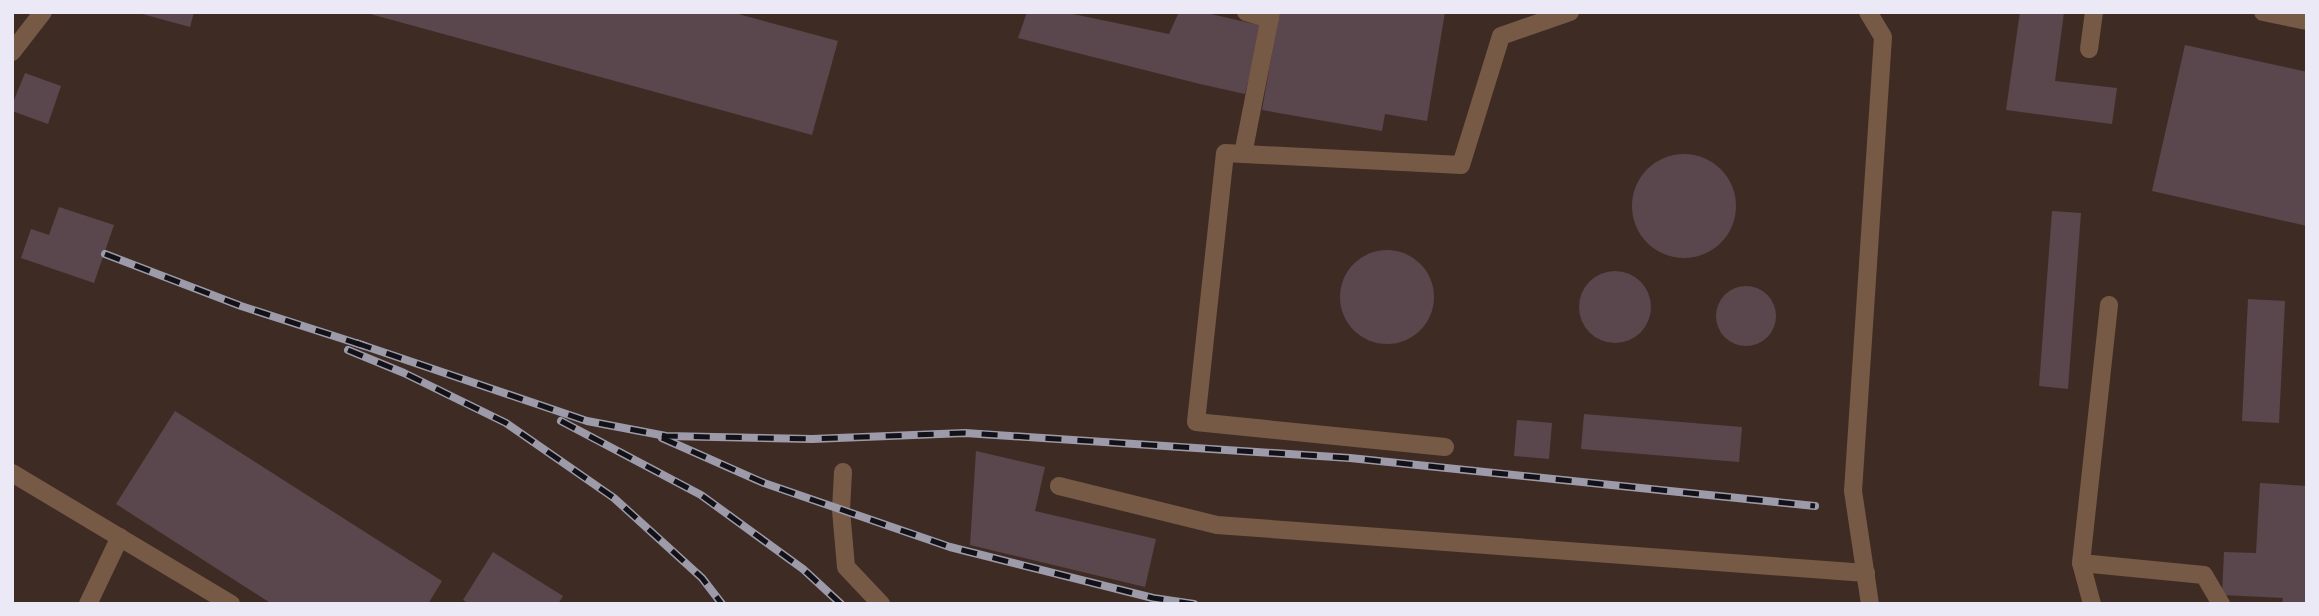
<svg xmlns="http://www.w3.org/2000/svg" width="2319" height="616" viewBox="0 0 2319 616" font-family="'Fira Sans',sans-serif">
  <style>
    .industrial { fill: #3e2c24 }
    .building { fill: #5a464d }
    .lines { fill: none; stroke-linecap: round; stroke-linejoin: round }
    .lane { stroke: #775a45; stroke-width: 18 }
    .rail-casing { stroke: #9d9ba9; stroke-width: 8 }
    .rail { stroke: #131118; stroke-width: 5; stroke-dasharray: 16; stroke-linecap: butt }
  </style>
  <rect width="100%" height="100%" fill="#2a2737"/>
  <rect class="industrial" x="12" y="12" width="2295" height="592"/>
  <g class="building">
    <path d="M135 12H194L190 27Z"/>
    <path d="M363 12H731L838 41 812 135Z"/>
    <path d="M1027 12H1063L1169 34 1179 12H1202L1263 26 1245 94 1200 84 1018 38Z"/>
    <path d="M1279 12H1445L1427 121 1385 114 1382 131 1262 110Z"/>
    <path d="M2020 12H2064L2055 81 2117 88 2112 124 2006 110Z"/>
    <path d="M2185 45 2307 72V226L2152 191Z"/>
    <path d="M25 73 61 86 48 124 12 111V105Z"/>
    <circle cx="1684" cy="206" r="52"/>
    <path d="M59 207 114 225 94 283 21 258 31 229 49 235Z"/>
    <path d="M2052 211 2081 213 2068 389 2039 386Z"/>
    <circle cx="1387" cy="297" r="47"/>
    <circle cx="1615" cy="307" r="36"/>
    <circle cx="1746" cy="316" r="30"/>
    <path d="M2248 299 2285 301 2279 423 2242 421Z"/>
    <path d="M175 411 442 581 428 604H272L116 504Z"/>
    <path d="M1584 414 1742 427 1739 462 1581 449Z"/>
    <path d="M1517 420 1552 423 1549 459 1514 456Z"/>
    <path d="M976 451 1045 467 1035 511 1156 539 1145 587 970 545Z"/>
    <path d="M2260 483 2307 486V604H2282L2283 598 2222 595 2224 552 2256 553Z"/>
    <path d="M493 552 563 596 558 604H469L463 600Z"/>
  </g>
  <g class="lines">
    <g class="lane">
      <path d="M1246 12 1270 19"/>
      <path d="M1868 12 1883 37 1853 491 1870 604"/>
      <path d="M2263 12 2307 21"/>
      <path d="M2089 49 2094 12"/>
      <path d="M12 52 43 12"/>
      <path d="M1243 154 1271 12"/>
      <path d="M1445 447 1196 422 1225 153 1461 165 1501 36 1570 12"/>
      <path d="M843 472 841 510 846 567 881 604"/>
      <path d="M12 473 231 604"/>
      <path d="M1059 486 1217 525 1866 573"/>
      <path d="M2081 563 2204 575 2221 604"/>
      <path d="M88 604 120 537"/>
      <path d="M2092 604 2081 563 2109 305"/>
    </g>
    <defs>
      <g id="rail">
        <path d="M105 254 241 306 365 346"/>
        <path d="M356 343 587 421 666 436 812 439 965 433 1350 458 1815 506"/>
        <path d="M348 350 404 373 506 423 614 498 702 578 722 604"/>
        <path d="M561 421 701 495 803 569 841 604"/>
        <path d="M662 438 764 483 950 547 1153 598 1194 604"/>
      </g>
    </defs>
    <use href="#rail" class="rail-casing"/>
    <use href="#rail" class="rail"/>
  </g>
  <rect width="2319" height="616" fill="none" stroke="#ebe9f5" stroke-width="28"/>
</svg>
